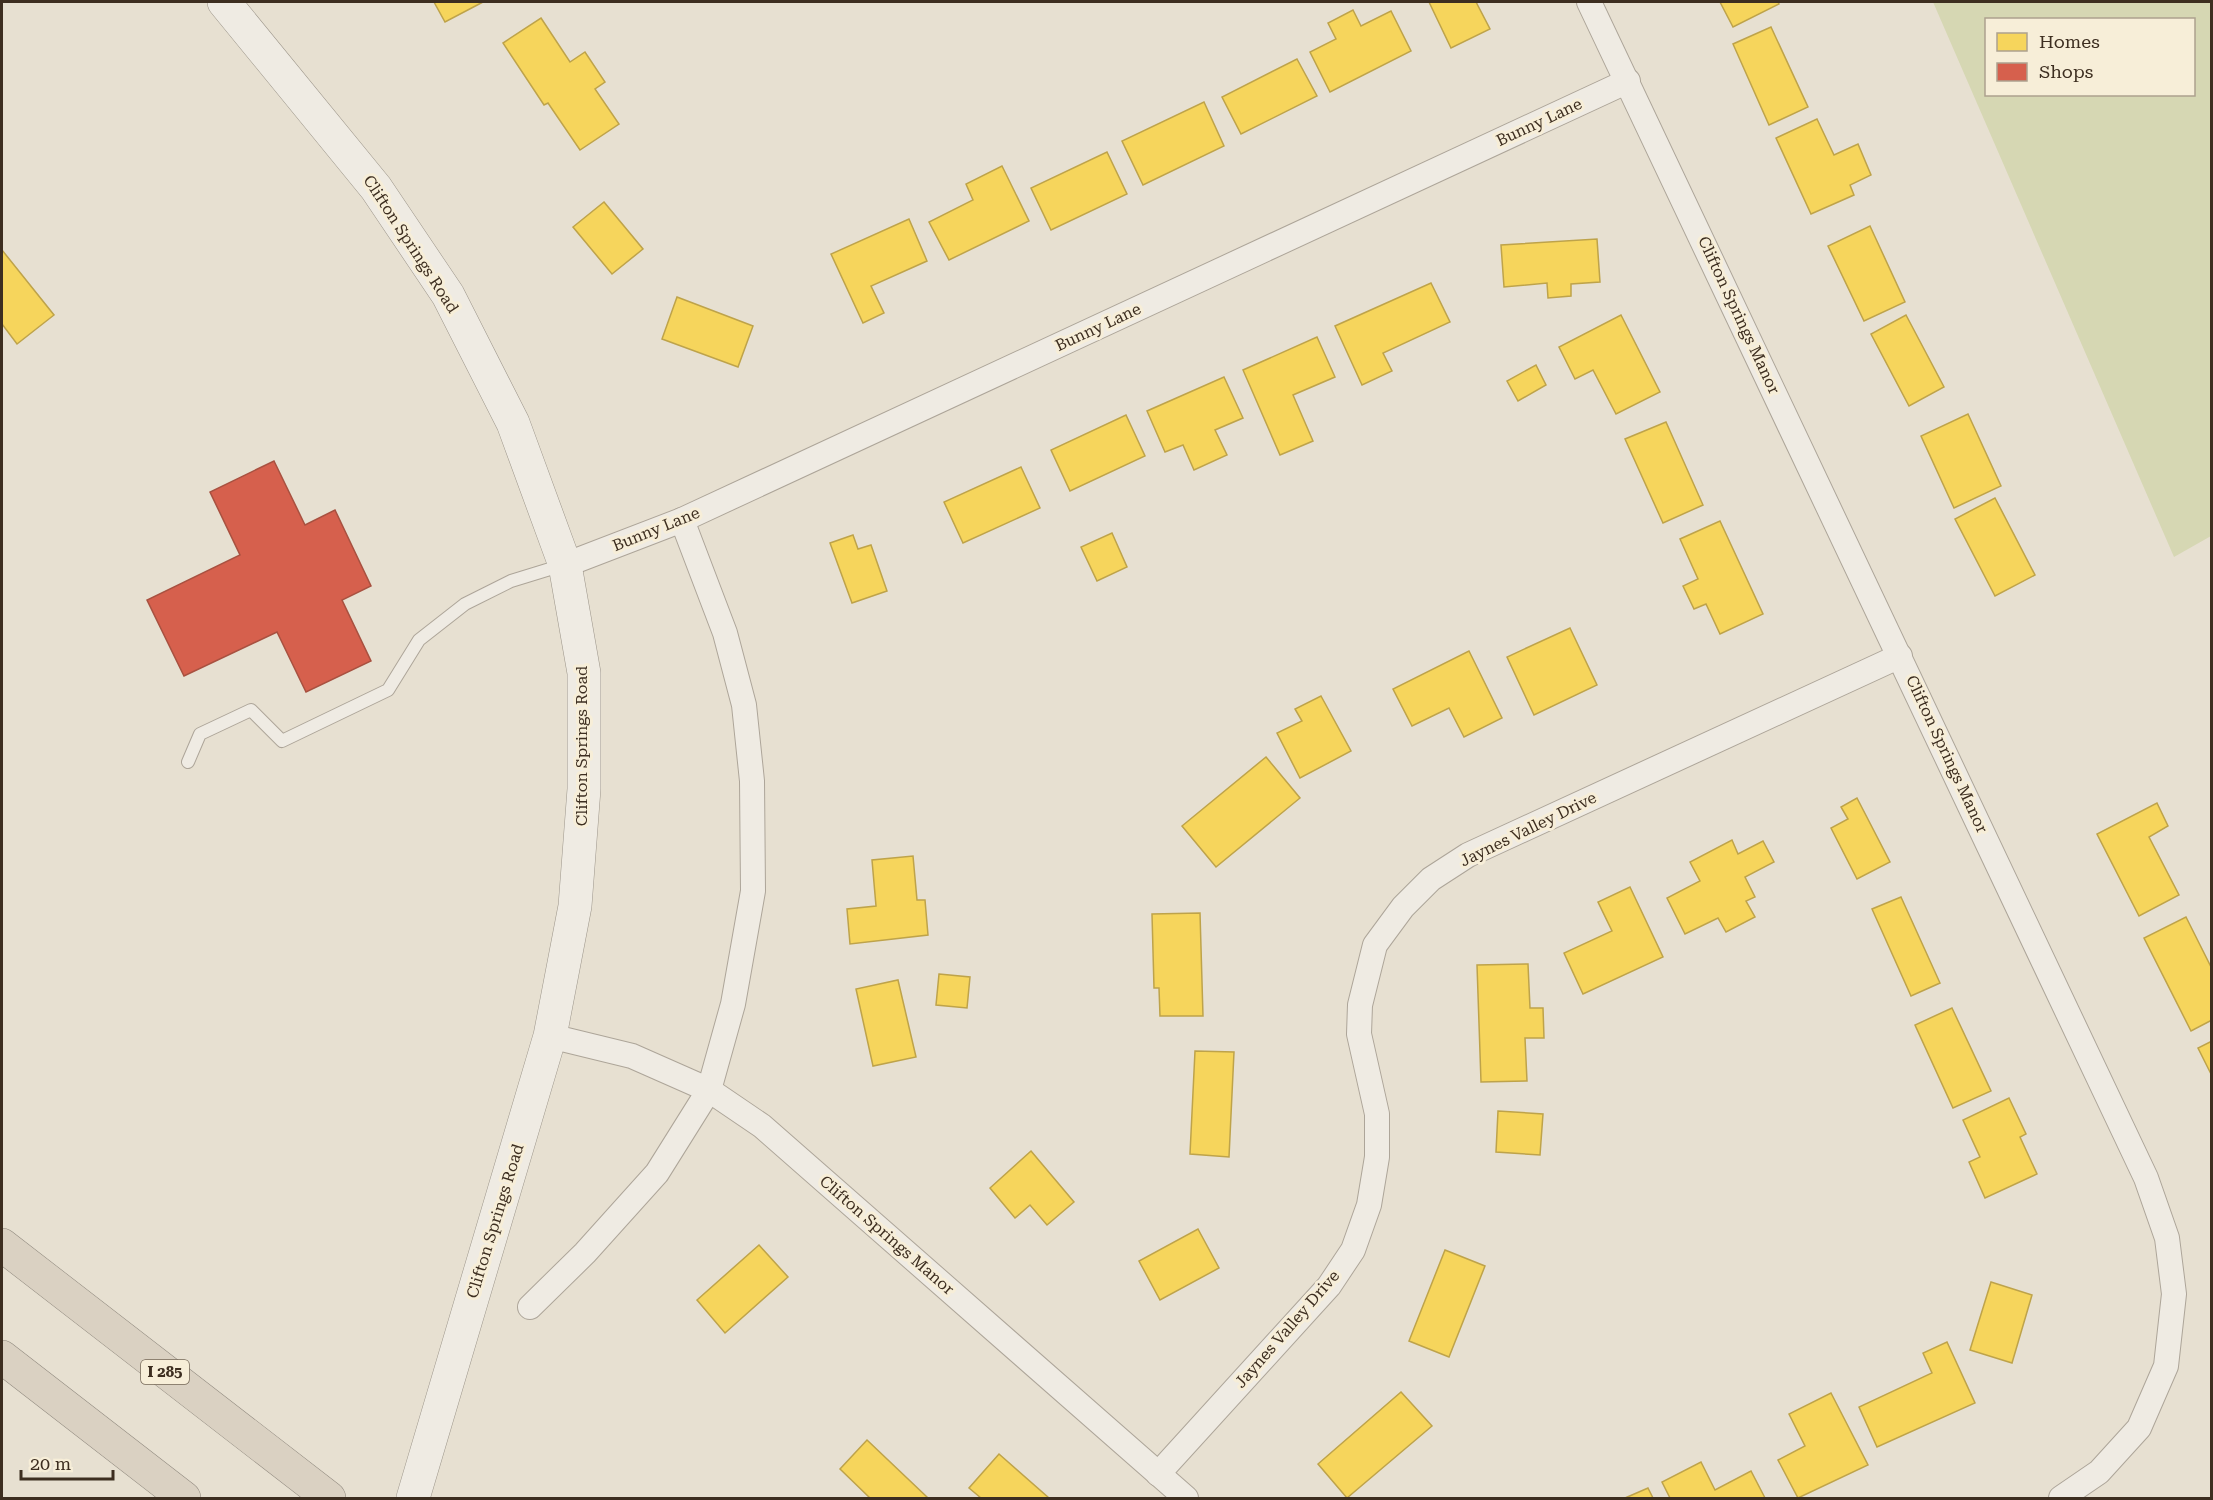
<svg xmlns="http://www.w3.org/2000/svg" width="2213" height="1500" viewBox="0 0 2213 1500" font-family="'Roboto Serif',serif">
  <style>
    .green { fill: #d6d7b3; fill-rule: evenodd }
    .homes { fill: #f6d55c; stroke: #bea34a; stroke-width: 1.5 }
    .shops { fill: #d6604d; stroke: #a85140; stroke-width: 1.5 }
    .lines { fill: none; stroke-linecap: round; stroke-linejoin: round }
    .lane-casing { stroke: #ada599; stroke-width: 14 }
    .street-casing { stroke: #ada599; stroke-width: 26 }
    .secondary-casing { stroke: #9c958a; stroke-width: 34 }
    .highway-casing { stroke: #928b80; stroke-width: 34 }
    .lane { stroke: #efebe3; stroke-width: 12 }
    .street { stroke: #efebe3; stroke-width: 24 }
    .secondary { stroke: #efebe3; stroke-width: 33 }
    .highway { stroke: #dad1c2; stroke-width: 33 }
    .labels { text-anchor: middle; dominant-baseline: central; stroke-width: 6; stroke-linejoin: round; paint-order: stroke }
    .shield { fill: #f7eed8; stroke: #756857; stroke-width: 1.5 }
    .shield-label { font-size: 15px; font-weight: bold; fill: #3d2e20 }
    .street-label { font-size: 16px; fill: #3d2e20; stroke: #f7eed8 }
  </style>
  <rect width="100%" height="100%" fill="#e7e0d1"/>
  <path class="green" d="M1933 2H2211V536L2174 557ZM1986 20H2194V94H1986Z"/>
  <g class="homes">
    <path d="M434 2H483L445 22Z"/>
    <path d="M1429 2H1476L1490 29 1451 48Z"/>
    <path d="M1720 2H1778L1779 4 1733 27Z"/>
    <path d="M1353 10 1361 26 1391 11 1411 51 1330 92 1310 52 1336 39 1328 23Z"/>
    <path d="M541 18 570 62 585 52 605 82 595 89 619 124 580 150 548 103 544 105 503 43Z"/>
    <path d="M1771 27 1808 107 1769 125 1733 44Z"/>
    <path d="M1297 59 1317 96 1241 134 1222 97Z"/>
    <path d="M1204 102 1224 146 1143 185 1122 141Z"/>
    <path d="M1817 119 1834 155 1858 144 1871 175 1850 185 1854 195 1811 214 1776 138Z"/>
    <path d="M1107 152 1127 194 1051 230 1031 188Z"/>
    <path d="M1002 166 1029 221 949 260 929 222 973 200 966 184Z"/>
    <path d="M604 202 643 249 612 274 573 227Z"/>
    <path d="M909 219 927 261 871 286 884 313 863 323 831 254Z"/>
    <path d="M1870 226 1905 302 1864 321 1828 246Z"/>
    <path d="M1597 239 1600 282 1571 284V296L1548 298 1547 283 1504 287 1501 245Z"/>
    <path d="M2 250 54 315 17 344 2 324Z"/>
    <path d="M1431 283 1450 322 1383 353 1392 371 1362 385 1335 326Z"/>
    <path d="M677 297 753 326 738 367 662 339Z"/>
    <path d="M1621 315 1660 392 1616 414 1593 370 1575 379 1559 347Z"/>
    <path d="M1906 315 1944 387 1909 406 1871 334Z"/>
    <path d="M1317 337 1335 377 1293 395 1313 441 1280 455 1243 370Z"/>
    <path d="M1536 365 1546 385 1518 401 1507 381Z"/>
    <path d="M1224 377 1243 418 1215 430 1227 455 1194 470 1183 445 1165 452 1147 411Z"/>
    <path d="M1968 414 2001 486 1954 508 1921 436Z"/>
    <path d="M1126 415 1145 456 1070 491 1051 450Z"/>
    <path d="M1666 422 1703 505 1663 523 1625 439Z"/>
    <path d="M1021 467 1040 508 963 543 944 502Z"/>
    <path d="M1995 498 2035 575 1995 596 1955 519Z"/>
    <path d="M1720 521 1763 614 1720 634 1706 604 1694 609 1683 586 1698 579 1680 539Z"/>
    <path d="M1112 533 1127 567 1097 581 1081 547Z"/>
    <path d="M853 535 858 549 871 545 887 591 852 603 830 543Z"/>
    <path d="M1570 628 1597 685 1534 715 1507 657Z"/>
    <path d="M1469 651 1502 718 1464 737 1449 708 1412 726 1393 689Z"/>
    <path d="M1321 696 1351 751 1300 778 1277 733 1302 721 1295 709Z"/>
    <path d="M1266 757 1300 798 1216 867 1182 826Z"/>
    <path d="M1857 798 1890 862 1857 879 1831 828 1848 819 1841 807Z"/>
    <path d="M2157 803 2168 826 2149 837 2179 895 2139 916 2097 834Z"/>
    <path d="M1732 840 1738 854 1763 841 1774 862 1745 877 1755 897 1746 901 1755 917 1726 932 1718 918 1685 934 1667 898 1700 881 1690 862Z"/>
    <path d="M913 856 917 900H925L928 935 850 944 847 909 876 906 872 860Z"/>
    <path d="M1630 887 1663 957 1583 994 1564 953 1612 931 1598 902Z"/>
    <path d="M1901 897 1940 983 1911 996 1872 909Z"/>
    <path d="M1200 913 1203 1016H1160L1159 988H1154L1152 914Z"/>
    <path d="M2186 917 2212 969V1020L2191 1031 2144 938Z"/>
    <path d="M1528 964 1530 1008H1543L1544 1038H1525L1527 1081 1481 1082 1477 965Z"/>
    <path d="M939 974 970 977 967 1008 936 1005Z"/>
    <path d="M898 980 916 1057 873 1066 856 989Z"/>
    <path d="M1952 1008 1991 1091 1953 1108 1915 1025Z"/>
    <path d="M2212 1041V1076L2198 1048Z"/>
    <path d="M1195 1051 1234 1052 1229 1157 1190 1154Z"/>
    <path d="M2009 1098 2026 1134 2020 1137 2037 1174 1985 1198 1969 1162 1980 1157 1963 1120Z"/>
    <path d="M1498 1111 1543 1114 1540 1155 1496 1152Z"/>
    <path d="M1031 1151 1074 1202 1047 1225 1030 1205 1015 1218 990 1188Z"/>
    <path d="M1198 1229 1219 1268 1160 1300 1139 1261Z"/>
    <path d="M759 1245 788 1277 725 1333 697 1300Z"/>
    <path d="M1445 1250 1485 1266 1449 1357 1409 1341Z"/>
    <path d="M1991 1282 2032 1295 2012 1363 1970 1350Z"/>
    <path d="M1947 1342 1975 1403 1877 1447 1859 1407 1932 1373 1923 1353Z"/>
    <path d="M1401 1392 1432 1426 1347 1498 1318 1464Z"/>
    <path d="M1831 1393 1868 1465 1798 1498 1778 1460 1805 1446 1789 1414Z"/>
    <path d="M867 1440 928 1498H870L840 1469Z"/>
    <path d="M999 1454 1049 1498H981L969 1488Z"/>
    <path d="M1701 1462 1715 1490 1751 1471 1765 1498H1670L1662 1482Z"/>
    <path d="M1648 1488 1653 1498H1625Z"/>
  </g>
  <path class="shops" d="M274 461 305 525 335 510 371 586 342 600 371 661 306 692 277 632 184 676 147 600 240 555 210 492Z"/>
  <g class="lines">
    <defs>
      <path id="lane" d="M188 762 200 734 251 710 282 741 388 690 419 640 465 604 511 581 563 565"/>
      <g id="street">
        <path d="M1589 2 2146 1178 2167 1238 2174 1294 2166 1366 2139 1428 2099 1472 2061 1498"/>
        <path d="M565 565 682 520 1628 81"/>
        <path d="M550 1036 632 1056 709 1090 762 1126 1186 1498"/>
        <path d="M530 1307 585 1253 657 1173 709 1090 733 1004 753 891 752 781 744 705 725 633 682 520"/>
        <path d="M1158 1474 1329 1286 1353 1250 1369 1205 1377 1157V1114L1359 1034 1360 1005 1375 945 1403 907 1431 879 1468 855 1900 656"/>
      </g>
      <path id="secondary" d="M224 2 376 188 448 295 513 423 565 565 584 673V789L575 906 550 1036 413 1498"/>
      <g id="highway">
        <path d="M2 1245 329 1498"/>
        <path d="M2 1357 184 1498"/>
      </g>
    </defs>
    <use href="#lane" class="lane-casing"/>
    <use href="#street" class="street-casing"/>
    <use href="#secondary" class="secondary-casing"/>
    <use href="#highway" class="highway-casing"/>
    <use href="#lane" class="lane"/>
    <use href="#street" class="street"/>
    <use href="#secondary" class="secondary"/>
    <use href="#highway" class="highway"/>
  </g>
  <g class="labels">
    <rect class="shield" x="141" y="1360" width="48" height="24" rx="4.5"/>
    <g class="shield-label">
      <text x="165" y="1372">I 285</text>
    </g>
    <g class="street-label">
      <text transform="translate(1539 122) rotate(-25)">Bunny Lane</text>
      <text transform="translate(411 244) rotate(57)">Clifton Springs Road</text>
      <text transform="translate(1739 315) rotate(65)">Clifton Springs Manor</text>
      <text transform="translate(1098 327) rotate(-25)">Bunny Lane</text>
      <text transform="translate(656 529) rotate(-22)">Bunny Lane</text>
      <text transform="translate(581 746) rotate(-90)">Clifton Springs Road</text>
      <text transform="translate(1947 754) rotate(65)">Clifton Springs Manor</text>
      <text transform="translate(1528 829) rotate(-26)">Jaynes Valley Drive</text>
      <text transform="translate(495 1221) rotate(-73)">Clifton Springs Road</text>
      <text transform="translate(887 1235) rotate(41)">Clifton Springs Manor</text>
      <text transform="translate(1287 1329) rotate(-49)">Jaynes Valley Drive</text>
    </g>
  </g>
  <rect width="2213" height="1500" fill="none" stroke="#3d2e20" stroke-width="6"/>
  <rect x="1985" y="18" width="210" height="78" fill="#f7eed8" stroke="#ada18e" stroke-width="1.5"/>
  <rect x="1997" y="33" width="30" height="18" fill="#f6d55c" stroke="#ada18e" stroke-width="1.5"/>
  <text x="2039" y="48" font-size="18" fill="#3d2e20">Homes</text>
  <rect x="1997" y="63" width="30" height="18" fill="#d6604d" stroke="#ada18e" stroke-width="1.5"/>
  <text x="2039" y="78" font-size="18" fill="#3d2e20">Shops</text>
  <path d="M21 1470v9h92v-9" fill="none" stroke="#3d2e20" stroke-width="3"/>
  <text x="30" y="1470" font-size="18" fill="#3d2e20" stroke="#f7eed8" stroke-width="4.5" paint-order="stroke">20 m</text>
</svg>
